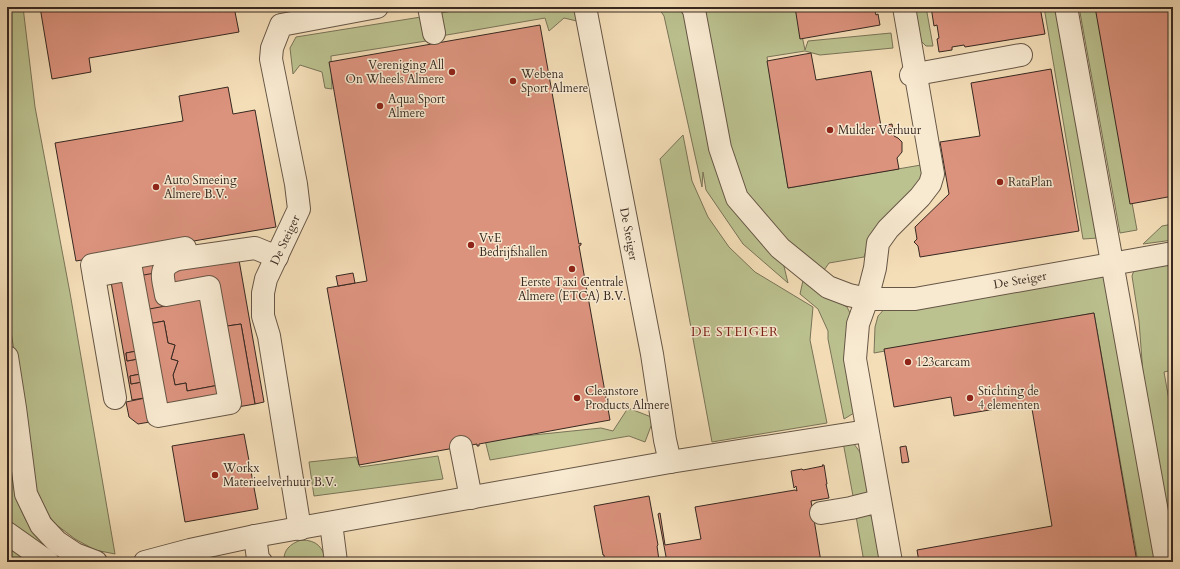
<svg xmlns="http://www.w3.org/2000/svg" width="1180" height="569" viewBox="0 0 1180 569" font-family="Cardo,serif">
  <style>
    .green { fill: #bbc18f; stroke: #797458 }
    .building { fill: #dc937e; stroke: #372820 }
    .lines { fill: none; stroke-linecap: round; stroke-linejoin: round }
    .minor-casing { stroke: #665646; stroke-width: 24 }
    .minor { stroke: #f8ead1; stroke-width: 22 }
    .poi-dot { fill: #8f2418; stroke: #f8ead1; stroke-width: 1.5 }
    .labels { text-anchor: middle; dominant-baseline: central; stroke-width: 3; stroke-linejoin: round; paint-order: stroke }
    .poi-label { font-size: 12px; fill: #372820; stroke: #f8ead1; text-anchor: start }
    .street-label { font-size: 12px; fill: #372820; stroke: #f8ead1 }
    .neighbourhood-label { font-size: 13px; letter-spacing: 1px; fill: #7a1f14; stroke: #f8ead1 }
  </style>
  <rect width="100%" height="100%" fill="#f4deb8"/>
  <filter id="stains"><feTurbulence type="fractalNoise" baseFrequency=".005" numOctaves="4"/><feColorMatrix values="0 0 0 0 .2 0 0 0 0 .09 0 0 0 0 .02 0 0 0 .5 -.17"/></filter>
  <radialGradient id="worn" r=".72"><stop offset=".6" stop-color="#630" stop-opacity="0"/><stop offset="1" stop-color="#630" stop-opacity=".3"/></radialGradient>
  <g class="green">
    <path d="M7 7H23L35 107 70 293 115 554 95 550 75 539 54 523 38 500 7 307Z"/>
    <path d="M475 7H576L581 22 564 18 549 31 545 18 441 36V13Z"/>
    <path d="M658 7H682L730 199 782 258 788 283 743 244 706 190 703 172 702 187 664 16Z"/>
    <path d="M699 7H796L805 50 808 41 891 33 893 48 820 55 805 51 767 57 788 188 921 165 923 174 916 189 869 241 864 257 829 263 822 273 791 248 741 192Z"/>
    <path d="M915 7H926L933 46H926L920 40Z"/>
    <path d="M1044 7H1057L1098 238 1083 239Z"/>
    <path d="M1079 7H1096L1137 230 1120 233Z"/>
    <path d="M421 17 426 41 331 56 332 89 325 88 322 72 300 65 293 74 290 48 296 37Z"/>
    <path d="M683 135 692 181 708 217 729 247 755 272 813 307 810 340 827 423 712 442 660 159Z"/>
    <path d="M1173 224V240L1143 244 1162 226Z"/>
    <path d="M1173 258V370L1164 372 1173 423V545L1143 374 1139 321 1132 276 1136 265Z"/>
    <path d="M804 276 833 299 847 307 851 315 854 413 844 419 828 339V331L818 309 800 294Z"/>
    <path d="M1106 277 1158 562H1138L1094 313 874 353 875 327 878 316 888 305 1071 280Z"/>
    <path d="M628 408 654 418 645 442 629 436 490 460 485 440 601 428 613 431Z"/>
    <path d="M843 442H852C867 458 867 472 870 492L853 496Z"/>
    <path d="M438 456 443 479 314 496 309 462 356 457 360 467Z"/>
    <path d="M7 459 10 460C13 484 17 508 31 528 40 539 57 552 68 562H60L7 524Z"/>
    <path d="M865 515 872 516 882 562H864L856 516Z"/>
    <path d="M301 540C317 540 323 547 326 562H284C283 550 290 544 301 540Z"/>
    <path d="M11 543 38 562H10L7 560V548Z"/>
  </g>
  <g class="building">
    <path d="M40 7H234L239 32 89 58 91 72 52 79Z"/>
    <path d="M795 7H874L876 15 878 14 880 25 800 39Z"/>
    <path d="M931 7H1040L1045 34 965 47 964 45 952 47V50L939 52 937 39 939 38 937 25 934 26Z"/>
    <path d="M1095 7H1173V72L1171 73 1173 86V196L1130 204Z"/>
    <path d="M540 25 579 244 581 243V245L579 246 610 420 479 444V446H477V444L359 465 327 288 367 281 329 62Z"/>
    <path d="M811 53 816 80 871 71 881 126 892 124 894 136 898 138 902 142V152L897 158 899 169 788 188 767 61Z"/>
    <path d="M1051 69 1079 231 920 257 918 246 914 242 917 239 915 227 949 194 940 142 980 136 971 83Z"/>
    <path d="M228 87 233 114 255 110 276 227 76 261 55 143 183 121 179 96Z"/>
    <path d="M236 243 264 402 255 404 241 324 220 327 219 385 187 391 186 383 175 385 173 375 178 361 171 359 175 345 168 343 164 321 138 326 142 350 126 353 127 361 143 358 146 373 130 376 131 384 147 381 150 397 132 400 108 265Z"/>
    <path d="M166 271 171 305 133 312 127 278Z"/>
    <path d="M353 273 355 283 338 286 336 276Z"/>
    <path d="M1094 313 1137 562H919L917 550 1052 526 1031 403 954 416 951 397 894 407 884 349Z"/>
    <path d="M164 321 168 343 175 345 171 359 178 361 173 375 175 385 186 383 187 391 219 385 220 327 241 324 255 404 138 424 129 417 126 402 150 397 147 381 131 384 130 376 146 373 143 358 127 361 126 353 142 350 138 326Z"/>
    <path d="M244 434 258 509 185 522 172 446Z"/>
    <path d="M906 446 909 462 902 463 900 447Z"/>
    <path d="M822 465H824L827 484H826L829 498 811 501 821 562H667L658 514 660 513 665 545 701 539 695 507 795 490 797 491 796 486 794 488 791 471 802 469 803 470 823 466Z"/>
    <path d="M649 496 658 545 657 546 659 560H661V562H605L604 555H603L594 506Z"/>
  </g>
  <g class="lines">
    <defs>
      <g id="minor">
        <path d="M429 7 434 33"/>
        <path d="M585 7 652 354 665 440 670 462"/>
        <path d="M692 7 694 10 720 148 737 198 780 248 828 287 849 295 867 299H915L1173 253"/>
        <path d="M1066 7 1166 562"/>
        <path d="M911 75 1021 55"/>
        <path d="M94 276 131 269 158 416 230 403 209 287 166 295C163 277 157 266 178 259L255 248 277 257"/>
        <path d="M7 357 15 408 26 494 41 525 57 542 75 554 96 562"/>
        <path d="M115 398 92 265 185 248"/>
        <path d="M461 447 471 498"/>
        <path d="M821 513 851 508 879 501"/>
        <path d="M331 523 336 562"/>
        <path d="M300 529 269 336 263 316V293L266 279 299 209 296 184 271 59 272 48 281 25 377 7"/>
        <path d="M7 533 48 562"/>
        <path d="M255 536 258 559 261 562"/>
        <path d="M145 562 190 550 255 536 670 462 867 431"/>
        <path d="M891 562 855 359 858 324 867 299 875 268 878 243 888 229 920 197 930 184 933 174 904 7"/>
      </g>
    </defs>
    <use href="#minor" class="minor-casing"/>
    <use href="#minor" class="minor"/>
  </g>
  <g class="poi-dot">
    <circle cx="452" cy="72" r="4"/>
    <circle cx="513" cy="81" r="4"/>
    <circle cx="380" cy="106" r="4"/>
    <circle cx="830" cy="130" r="4"/>
    <circle cx="1000" cy="182" r="4"/>
    <circle cx="156" cy="187" r="4"/>
    <circle cx="471" cy="245" r="4"/>
    <circle cx="572" cy="269" r="4"/>
    <circle cx="908" cy="362" r="4"/>
    <circle cx="577" cy="398" r="4"/>
    <circle cx="970" cy="398" r="4"/>
    <circle cx="215" cy="475" r="4"/>
  </g>
  <g class="labels">
    <g class="poi-label">
      <text x="444" y="65" text-anchor="end">Vereniging All<tspan x="444" dy="14">On Wheels Almere</tspan></text>
      <text x="521" y="74">Webena<tspan x="521" dy="14">Sport Almere</tspan></text>
      <text x="388" y="99">Aqua Sport<tspan x="388" dy="14">Almere</tspan></text>
      <text x="838" y="130">Mulder Verhuur</text>
      <text x="164" y="180">Auto Smeeing<tspan x="164" dy="14">Almere B.V.</tspan></text>
      <text x="1008" y="182">RataPlan</text>
      <text x="479" y="238">VvE<tspan x="479" dy="14">Bedrijfshallen</tspan></text>
      <text x="572" y="282" text-anchor="middle">Eerste Taxi Centrale<tspan x="572" dy="14">Almere (ETCA) B.V.</tspan></text>
      <text x="916" y="362">123carcam</text>
      <text x="585" y="391">Cleanstore<tspan x="585" dy="14">Products Almere</tspan></text>
      <text x="978" y="391">Stichting de<tspan x="978" dy="14">4 elementen</tspan></text>
      <text x="223" y="468">Workx<tspan x="223" dy="14">Materieelverhuur B.V.</tspan></text>
    </g>
    <g class="street-label">
      <text transform="translate(629 234) rotate(79)">De Steiger</text>
      <text transform="translate(285 240) rotate(-65)">De Steiger</text>
      <text transform="translate(1020 280) rotate(-10)">De Steiger</text>
    </g>
    <g class="neighbourhood-label">
      <text x="735" y="332">DE STEIGER</text>
    </g>
  </g>
  <rect width="1180" height="569" fill="none" stroke="#f4deb8" stroke-width="24"/>
  <rect x="8" y="8" width="1164" height="553" fill="none" stroke="#372820" stroke-width="2"/>
  <rect x="12" y="12" width="1156" height="545" fill="none" stroke="#372820"/>
  <rect width="100%" height="100%" filter="url(#stains)"/>
  <rect width="100%" height="100%" fill="url(#worn)"/>
</svg>
